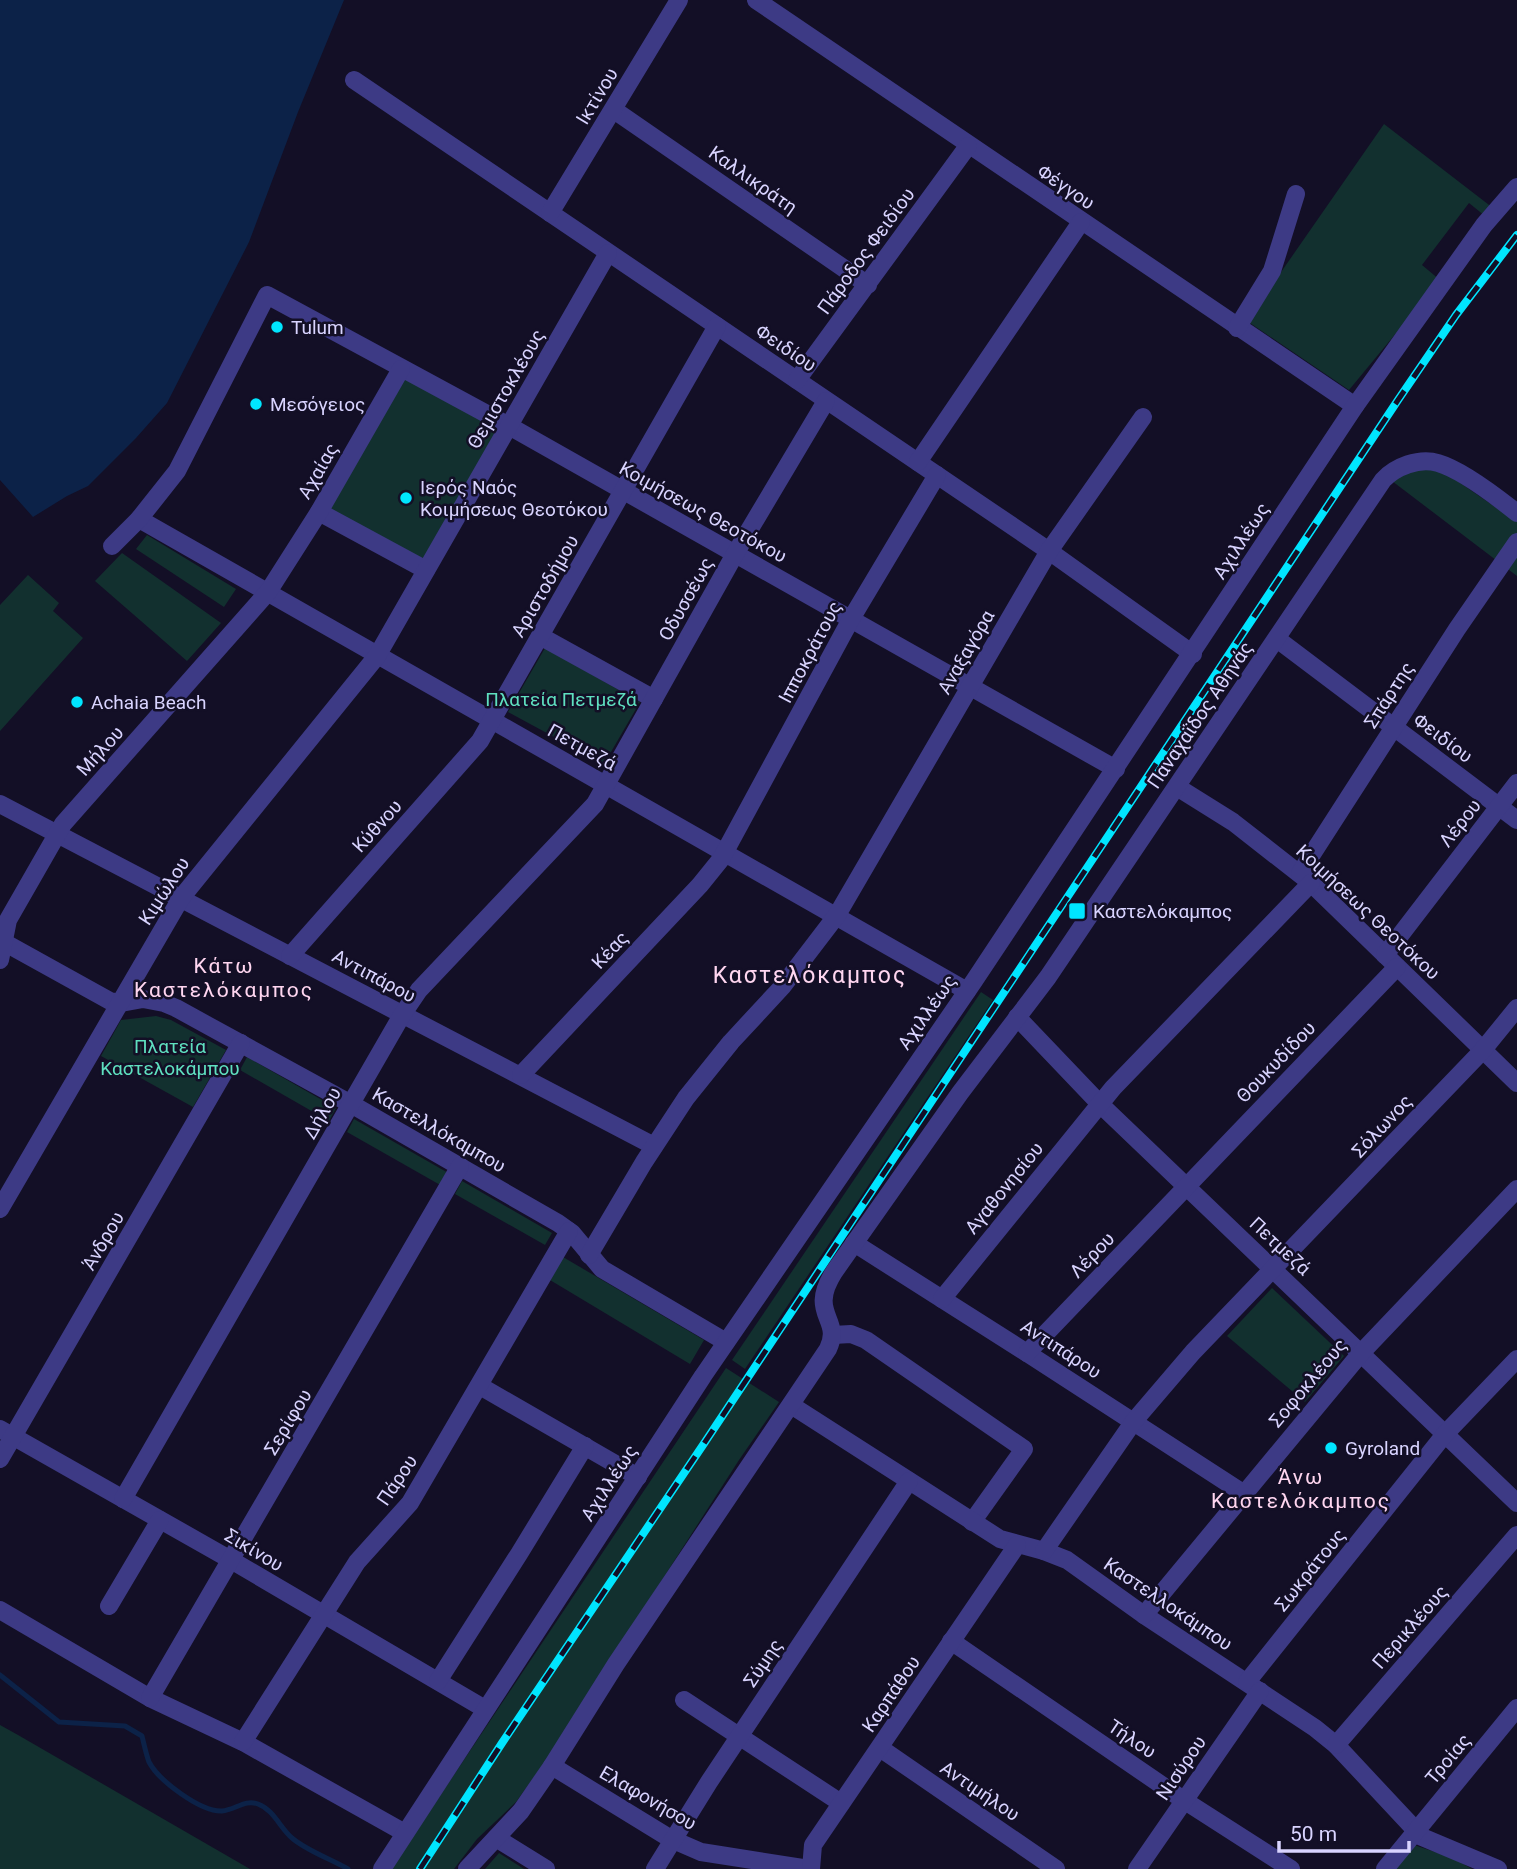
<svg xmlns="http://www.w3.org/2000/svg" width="1517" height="1869" viewBox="0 0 1517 1869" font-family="Roboto,sans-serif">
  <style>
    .green { fill: #12302f }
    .water { fill: #0c2248 }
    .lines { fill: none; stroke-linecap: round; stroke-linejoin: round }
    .stream { stroke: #0c2248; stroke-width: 5 }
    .minor { stroke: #3d3a85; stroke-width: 18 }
    .rail-casing { stroke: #00e5ff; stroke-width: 8 }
    .rail { stroke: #130f26; stroke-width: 5; stroke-dasharray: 16; stroke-linecap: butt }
    .poi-dot { fill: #00e5ff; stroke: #130f26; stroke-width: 2.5 }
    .labels { text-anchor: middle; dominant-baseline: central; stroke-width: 5; stroke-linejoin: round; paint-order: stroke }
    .street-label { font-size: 19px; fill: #d9d4ff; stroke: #130f26 }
    .poi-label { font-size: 19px; fill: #d9d4ff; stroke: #130f26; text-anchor: start }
    .park-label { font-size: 19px; fill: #5fe0c0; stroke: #130f26 }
    .neighbourhood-label { font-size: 21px; letter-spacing: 2px; fill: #ffd6f0; stroke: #130f26 }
    .quarter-label { font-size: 23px; letter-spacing: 2px; fill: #ffd6f0; stroke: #130f26 }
  </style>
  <rect width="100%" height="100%" fill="#130f26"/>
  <g class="green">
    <path d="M1384 124 1493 208 1485 216 1469 203 1422 265 1440 280 1349 390 1247 321Z"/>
    <path d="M401 369 509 426 426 570 319 512Z"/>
    <path d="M1437 467 1517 522V576L1392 481 1401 473Z"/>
    <path d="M147 535 236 589 224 607 136 549Z"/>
    <path d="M122 553 221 623 187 661 95 581Z"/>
    <path d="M28 575 59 603 53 611 83 638 0 731V605Z"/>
    <path d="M545 648 640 702 604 764 508 712Z"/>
    <path d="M981 992 993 1000 745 1369 732 1360Z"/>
    <path d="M156 1016 171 1020 226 1050 193 1107 101 1056 121 1020Z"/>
    <path d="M247 1057 336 1108 329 1121 240 1070Z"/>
    <path d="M354 1119 450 1174 442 1186 347 1132Z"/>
    <path d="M462 1181 552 1233 545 1245 455 1194Z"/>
    <path d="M563 1257 704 1340 690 1364 550 1280Z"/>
    <path d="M1272 1288 1344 1356 1305 1402 1227 1336Z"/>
    <path d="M726 1368 779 1402 739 1460 549 1756 516 1802 477 1839 454 1869H391Z"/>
    <path d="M0 1725 18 1735 250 1869H0Z"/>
    <path d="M1411 1844 1453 1858 1472 1869H1390Z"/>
    <path d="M499 1853 524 1869H485Z"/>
  </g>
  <path class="water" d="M0 0H344L298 112 249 242 167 403 136 438 88 486 67 496 33 517 0 480Z"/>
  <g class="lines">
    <path class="stream" d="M0 1675 59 1722 125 1726 142 1736C144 1744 146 1754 149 1762 159 1781 201 1812 222 1811 235 1810 245 1799 258 1804 274 1810 280 1828 292 1838 307 1851 331 1859 348 1869"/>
    <g class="minor">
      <path d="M756 0 1355 406"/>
      <path d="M354 80 1049 551 1193 654"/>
      <path d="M614 110 868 285"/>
      <path d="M550 213 679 0"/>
      <path d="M1237 328 1272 271 1296 194"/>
      <path d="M797 380 968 146"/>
      <path d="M918 462 1081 222"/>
      <path d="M319 512 426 570"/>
      <path d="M139 519 967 991"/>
      <path d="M112 546 139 519 177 471 267 295 509 426 1116 769"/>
      <path d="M540 636 654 699"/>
      <path d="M1277 639 1517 820"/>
      <path d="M1177 787 1233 822 1311 883 1517 1083"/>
      <path d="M0 804 654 1146"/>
      <path d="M1300 873 1457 629 1517 542"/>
      <path d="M0 940 110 1001 121 1003 143 999 164 1003 176 1008 351 1104 558 1223 572 1233 602 1269 726 1342"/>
      <path d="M1385 955 1517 783"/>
      <path d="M290 956 480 741 717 326"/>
      <path d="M0 960 8 920 63 824 268 592 319 512 401 369"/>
      <path d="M1017 1017 1100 1104 1517 1503"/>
      <path d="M521 1075 700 885 721 859 851 619 937 475"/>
      <path d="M0 1209 181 898 377 656 608 253"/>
      <path d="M854 1243 1027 1353 1243 1493"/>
      <path d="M589 1255 644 1162 686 1098 731 1042 782 987 837 915 1049 551 1143 417"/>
      <path d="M942 1299 1113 1088 1311 883"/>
      <path d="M833 1335 851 1334 866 1340 1024 1449 972 1522"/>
      <path d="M1027 1353 1397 967"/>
      <path d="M480 1386 638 1477"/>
      <path d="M791 1405 1000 1539 1044 1551 1067 1560 1144 1615 1315 1728 1336 1745 1422 1837 1498 1869"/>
      <path d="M0 1429 231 1560 485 1709"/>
      <path d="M0 1459 241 1043"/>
      <path d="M123 1499 402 1015 419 990 595 804 735 554 826 401"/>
      <path d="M1044 1551 1134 1421 1193 1352 1482 1051 1517 1008"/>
      <path d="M109 1606 160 1520"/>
      <path d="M0 1610 150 1698 243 1742 405 1833"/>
      <path d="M1144 1615 1361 1353 1517 1189"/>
      <path d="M951 1641 1185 1801 1291 1869"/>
      <path d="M438 1681 519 1554 585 1446"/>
      <path d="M1247 1682 1445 1434 1517 1359"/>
      <path d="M150 1698 460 1166"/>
      <path d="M684 1700 841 1803"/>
      <path d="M243 1742 357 1562 410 1503 569 1231"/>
      <path d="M1336 1745 1517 1535"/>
      <path d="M880 1748 1056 1869"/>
      <path d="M552 1766 671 1839 701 1852 809 1869"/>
      <path d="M496 1838 546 1869"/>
      <path d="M382 1869 703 1376 974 981 1355 406 1484 225 1517 187"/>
      <path d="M467 1869 521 1811 552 1766 616 1664 828 1349C843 1318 807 1315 834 1272L960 1093 1048 977 1383 480C1395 467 1419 457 1438 463 1462 470 1497 497 1517 513"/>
      <path d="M655 1869 709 1782 909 1481"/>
      <path d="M811 1869 813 1845 1017 1545"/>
      <path d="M1137 1869 1260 1691"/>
      <path d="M1385 1869 1517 1708"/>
    </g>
    <defs>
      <path id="rail" d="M420 1869 502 1743 703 1445 1398 400 1456 315 1517 235"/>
    </defs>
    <use href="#rail" class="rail-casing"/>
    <use href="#rail" class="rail"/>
  </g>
  <g class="poi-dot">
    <circle cx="277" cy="327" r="7"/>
    <circle cx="256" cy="404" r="7"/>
    <circle cx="406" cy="498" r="7"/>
    <circle cx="77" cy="702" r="7"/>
    <rect x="1068" y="902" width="18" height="18" rx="3.5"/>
    <circle cx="1331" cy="1448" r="7"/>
  </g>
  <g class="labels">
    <g class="street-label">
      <text transform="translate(597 96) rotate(-59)">Ικτίνου</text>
      <text transform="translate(753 180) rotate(35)">Καλλικράτη</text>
      <text transform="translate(1066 187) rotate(34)">Φέγγου</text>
      <text transform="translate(866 251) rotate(-54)">Πάροδος Φειδίου</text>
      <text transform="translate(786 348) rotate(34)">Φειδίου</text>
      <text transform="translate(506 389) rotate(-60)">Θεμιστοκλέους</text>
      <text transform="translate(318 471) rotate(-60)">Αχαίας</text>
      <text transform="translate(703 512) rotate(29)">Κοιμήσεως Θεοτόκου</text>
      <text transform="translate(1241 541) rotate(-57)">Αχιλλέως</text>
      <text transform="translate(545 586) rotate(-60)">Αριστοδήμου</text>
      <text transform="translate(686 599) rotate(-61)">Οδυσσέως</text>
      <text transform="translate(810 652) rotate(-62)">Ιπποκράτους</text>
      <text transform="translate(966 652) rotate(-60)">Αναξαγόρα</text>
      <text transform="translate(1389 695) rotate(-57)">Σπάρτης</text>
      <text transform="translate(1200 715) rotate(-56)">Παναχαΐδος Αθηνάς</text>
      <text transform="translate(1443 738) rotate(37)">Φειδίου</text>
      <text transform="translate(582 747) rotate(29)">Πετμεζά</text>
      <text transform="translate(100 751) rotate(-48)">Μήλου</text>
      <text transform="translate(1460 823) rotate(-52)">Λέρου</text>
      <text transform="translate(377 826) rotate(-48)">Κύθνου</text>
      <text transform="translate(164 891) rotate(-57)">Κιμώλου</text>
      <text transform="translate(1368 912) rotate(43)">Κοιμήσεως Θεοτόκου</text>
      <text transform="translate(610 950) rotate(-47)">Κέας</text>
      <text transform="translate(374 976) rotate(28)">Αντιπάρου</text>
      <text transform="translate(927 1012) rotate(-55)">Αχιλλέως</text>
      <text transform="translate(1276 1062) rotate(-46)">Θουκυδίδου</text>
      <text transform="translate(322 1113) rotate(-60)">Δήλου</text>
      <text transform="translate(1382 1126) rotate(-47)">Σόλωνος</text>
      <text transform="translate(439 1130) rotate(30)">Καστελλόκαμπου</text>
      <text transform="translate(1004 1188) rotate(-51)">Αγαθονησίου</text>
      <text transform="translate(103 1241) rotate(-60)">Άνδρου</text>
      <text transform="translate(1280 1246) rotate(43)">Πετμεζά</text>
      <text transform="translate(1092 1255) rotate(-46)">Λέρου</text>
      <text transform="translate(1061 1349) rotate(33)">Αντιπάρου</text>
      <text transform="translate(1308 1383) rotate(-50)">Σοφοκλέους</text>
      <text transform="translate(288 1422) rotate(-59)">Σερίφου</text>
      <text transform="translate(397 1480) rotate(-56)">Πάρου</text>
      <text transform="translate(609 1483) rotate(-57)">Αχιλλέως</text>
      <text transform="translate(254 1550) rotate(31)">Σικίνου</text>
      <text transform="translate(1310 1570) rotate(-51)">Σωκράτους</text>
      <text transform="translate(1168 1604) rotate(34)">Καστελλοκάμπου</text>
      <text transform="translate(1410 1627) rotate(-49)">Περικλέους</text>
      <text transform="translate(763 1663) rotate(-56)">Σύμης</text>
      <text transform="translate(891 1694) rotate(-56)">Καρπάθου</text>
      <text transform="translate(1132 1739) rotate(34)">Τήλου</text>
      <text transform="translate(1448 1759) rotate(-50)">Τροίας</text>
      <text transform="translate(1181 1768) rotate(-56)">Νισύρου</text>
      <text transform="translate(980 1791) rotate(34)">Αντιμήλου</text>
      <text transform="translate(648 1798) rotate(30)">Ελαφονήσου</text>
    </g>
    <g class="poi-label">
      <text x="291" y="327">Tulum</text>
      <text x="270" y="404">Μεσόγειος</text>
      <text x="420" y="487">Ιερός Ναός<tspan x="420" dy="22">Κοιμήσεως Θεοτόκου</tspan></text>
      <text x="91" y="702">Achaia Beach</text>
      <text x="1093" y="911">Καστελόκαμπος</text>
      <text x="1345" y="1448">Gyroland</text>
    </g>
    <g class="park-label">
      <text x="561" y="699">Πλατεία Πετμεζά</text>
      <text x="170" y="1046">Πλατεία<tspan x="170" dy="22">Καστελοκάμπου</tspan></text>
    </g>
    <g class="neighbourhood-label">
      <text x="224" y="966">Κάτω<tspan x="224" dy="24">Καστελόκαμπος</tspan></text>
      <text x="1301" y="1477">Άνω<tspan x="1301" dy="24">Καστελόκαμπος</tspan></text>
    </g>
    <g class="quarter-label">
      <text x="810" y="975">Καστελόκαμπος</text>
    </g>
  </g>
  <path d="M1279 1841v10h130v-10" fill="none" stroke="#d9d4ff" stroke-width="3.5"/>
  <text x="1290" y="1841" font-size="21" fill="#d9d4ff" stroke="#130f26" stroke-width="5" paint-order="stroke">50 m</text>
</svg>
